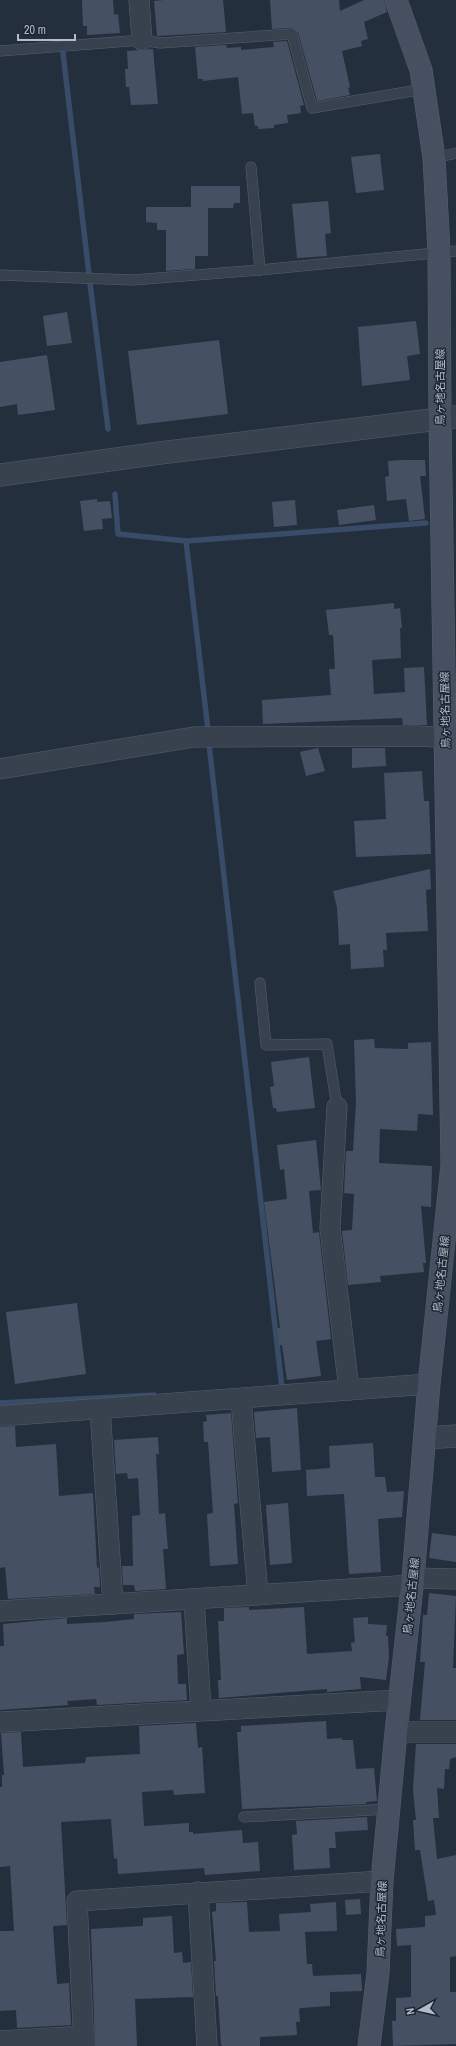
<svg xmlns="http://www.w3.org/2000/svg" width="456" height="2046" viewBox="0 0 456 2046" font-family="'Archivo Narrow','Noto Sans JP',sans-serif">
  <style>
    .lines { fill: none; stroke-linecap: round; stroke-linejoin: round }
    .stream { stroke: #394c67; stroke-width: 5.5 }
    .building { fill: #455162 }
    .service-casing { stroke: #565f6c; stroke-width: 11 }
    .minor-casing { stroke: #565f6c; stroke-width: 21 }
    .tertiary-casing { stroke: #565f6c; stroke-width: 23 }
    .secondary-casing { stroke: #565f6c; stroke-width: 23 }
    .service { stroke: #38414e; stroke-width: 10 }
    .minor { stroke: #38414e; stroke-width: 20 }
    .tertiary { stroke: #38414e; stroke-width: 22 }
    .secondary { stroke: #465061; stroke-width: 22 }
    .labels { text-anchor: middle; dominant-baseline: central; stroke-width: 3; stroke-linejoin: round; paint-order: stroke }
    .street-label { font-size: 11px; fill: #b4bcc9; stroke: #1d2633 }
  </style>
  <rect width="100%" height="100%" fill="#242f3e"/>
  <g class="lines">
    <g class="stream">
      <path d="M63 53 89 274"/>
      <path d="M90 283 108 429"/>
      <path d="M115 494 118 534 186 541 426 523"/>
      <path d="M186 541 208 730"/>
      <path d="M209 744 282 1388H278"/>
      <path d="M0 1403 154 1395"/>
    </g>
  </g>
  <g class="building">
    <path d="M82 0H113L114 15 118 14 120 33 87 35V26H83Z"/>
    <path d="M164 0H223L226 32 157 36 154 1Z"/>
    <path d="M270 0H339L340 11 364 0H384L387 12 364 22 368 39 361 41 362 46 342 51 350 87 348 88 350 95 317 101 298 32 292 28 272 29Z"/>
    <path d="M287 41 304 105 300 106 301 113 287 115 288 123 274 125V128L258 129V126H255L253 113 242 114 238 77 203 81V79H198L195 47 226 45 227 48 241 47V50L274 47 273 42Z"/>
    <path d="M153 49 158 104 131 105 129 87H126L125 69H128L127 51Z"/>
    <path d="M380 154 384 190 356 193 351 157Z"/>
    <path d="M191 186H240V203H234L233 208H208V256H195V269L166 271V230H157V223L146 222V207H191Z"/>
    <path d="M328 201 331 233 325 234 327 256 297 258 292 204Z"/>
    <path d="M67 312 72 343 47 346 43 316Z"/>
    <path d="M416 321 420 354 407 356 410 380 362 386 358 327Z"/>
    <path d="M219 340 228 414 137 425 128 351Z"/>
    <path d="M47 355 55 410 18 415 17 404 0 407V362Z"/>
    <path d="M402 460H425L426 476H420L425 519 409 521 406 499 387 501 385 477 389 476 388 461Z"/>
    <path d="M97 499V502L110 501 112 518 102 519 103 529 84 531 80 501Z"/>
    <path d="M295 500 297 525 274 527 272 502Z"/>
    <path d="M374 505 376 520 339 525 337 510Z"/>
    <path d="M394 603V609L400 608 402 628H400L401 658 372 660 374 694 405 692 404 668 424 667 427 725H403L402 718 263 724 262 700 331 695 329 669H335L333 635H329L326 610Z"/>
    <path d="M318 748 325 771 306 776 300 752Z"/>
    <path d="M352 748H385L386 766 352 768Z"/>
    <path d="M422 771 424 801H429L431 854 356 857 354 821 386 819 384 773Z"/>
    <path d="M430 869 431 889 426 890 428 931 386 933 387 950H383L384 967 351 969 350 944 339 945 337 908 333 891Z"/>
    <path d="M374 1039 375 1048 408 1049V1043L431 1042 433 1115 418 1114 417 1131 380 1129 379 1163 432 1166 431 1207 421 1206 426 1263H423L424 1272 380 1276 381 1282 348 1285 342 1231 352 1230 354 1194 344 1193 346 1151H353L356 1103 354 1040Z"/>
    <path d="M309 1057 315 1108 277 1112 276 1108H273L270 1087 274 1086 271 1062Z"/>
    <path d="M316 1140 321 1190 309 1191 313 1233 319 1232 331 1339 316 1341 321 1376 287 1380 282 1345 279 1346 277 1328H280L264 1202 287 1199 284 1169 280 1170 277 1145Z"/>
    <path d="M77 1303 86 1374 15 1384 6 1312Z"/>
    <path d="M297 1408 301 1470 272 1472 270 1437 256 1438 254 1412Z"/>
    <path d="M231 1413 238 1503 234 1504 238 1564 210 1566 207 1514 213 1513 208 1442H204L203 1422 207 1421 206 1415Z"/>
    <path d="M15 1426 16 1447 56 1444 59 1496 93 1493 97 1568 99 1567 100 1587H94L95 1594 8 1599 5 1567 0 1568V1427Z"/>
    <path d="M158 1437 159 1454H156L159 1514 165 1513 168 1549H163L166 1589 135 1591 134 1585H123L122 1566H133L132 1516 140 1515 138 1478 128 1479 127 1473 116 1474 114 1440Z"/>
    <path d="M373 1443 375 1477H385L387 1492 404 1491 402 1517 378 1519 381 1572 349 1574 344 1494 307 1496 306 1470 330 1468 329 1446Z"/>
    <path d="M288 1503 292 1563 270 1565 266 1505Z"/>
    <path d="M432 1533 456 1536V1562L429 1558Z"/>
    <path d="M429 1593 456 1596 453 1668H456V1720H420L425 1662H420L423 1615H427Z"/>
    <path d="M249 1607V1610L304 1607 307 1654 352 1651 351 1643 355 1642 353 1618 368 1617V1624L387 1625 386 1636H388L389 1657 386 1680 360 1677 361 1689 327 1692V1689L219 1698 218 1680H221L218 1621H224V1608Z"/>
    <path d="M181 1612 184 1654 177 1655 178 1684H186L187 1700 97 1705 96 1699 67 1701 68 1705 0 1710V1646H4L3 1624 67 1618V1624L106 1622 134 1619V1614Z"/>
    <path d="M326 1721 327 1739 342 1738V1740H353L356 1769 374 1768 377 1801 366 1802V1804L242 1809 237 1732H241V1726Z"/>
    <path d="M196 1723 198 1748 202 1747 205 1793 174 1795 173 1790 142 1792 144 1826 189 1823V1832H193V1834L242 1830 243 1843 258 1842 260 1871 205 1875 204 1868 118 1874 117 1858 114 1859 111 1819 61 1822 67 1925 53 1926 57 1984 69 1983 71 2025 17 2028 16 2010 0 2011V1931H14L10 1866 0 1867V1787H2V1775H4L1 1733 21 1732 23 1767 85 1763 86 1757 140 1754 139 1726Z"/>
    <path d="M416 1744H456V1757L450 1759 449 1769H445L444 1789 437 1788 439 1818H433L437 1859 456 1855V1956L450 1957V1992H456V2044L393 2046 392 2021H396V1998L411 1997V1945L397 1946 396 1929 425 1927V1916L436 1915 434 1900 428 1901 420 1850H415L413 1820H416L413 1790Z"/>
    <path d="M367 1817 368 1830 335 1832 336 1848H329L330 1868 294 1870 292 1835 297 1834 296 1821Z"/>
    <path d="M360 1899 361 1914 346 1915 345 1900Z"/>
    <path d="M247 1902 249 1932 280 1931 279 1914 311 1912 310 1904 336 1902 337 1931 305 1932 307 1964H312L313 1976 361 1974 362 1991 330 1992V2006L301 2008 299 2009 300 2022H296L297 2035 260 2037V2046H223L221 2045 218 1996H216L214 1961H216L212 1912 216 1911V1903Z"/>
    <path d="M172 1916 174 1953 182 1952 183 1963 191 1962 193 1997 135 1999 137 2046H95L91 1929 143 1926V1918Z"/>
  </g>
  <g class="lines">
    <defs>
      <g id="service">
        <path d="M0 51 142 40 160 43 292 34 312 108 424 89"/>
        <path d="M434 158 456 153"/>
        <path d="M251 167 260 270"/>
        <path d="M0 275 133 280 260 270 456 251"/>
        <path d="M260 983 266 1045 327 1044 337 1107"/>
        <path d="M244 1817 389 1809"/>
      </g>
      <g id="minor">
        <path d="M139 0 142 40"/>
        <path d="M0 769 194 737 416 736 456 738"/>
        <path d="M337 1107 330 1228 349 1390"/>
        <path d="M241 1399 258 1595"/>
        <path d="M100 1409 113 1604"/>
        <path d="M0 1416 429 1384"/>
        <path d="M413 1578 456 1579"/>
        <path d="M194 1599 201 1710"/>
        <path d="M0 1611 413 1585"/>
        <path d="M0 1722 399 1700"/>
        <path d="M396 1732H456"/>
        <path d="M198 1892 207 2046"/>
        <path d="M0 2041 84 2036"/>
        <path d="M84 2046 77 1901 382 1881"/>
      </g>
      <g id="tertiary">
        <path d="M0 475 160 453 456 417"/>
        <path d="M426 1438 456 1436"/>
      </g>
      <path id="secondary" d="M369 2046 378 1973 382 1881 396 1732 413 1578 429 1384 452 1165 440 419 439 251 434 158 421 70 396 0"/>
    </defs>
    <use href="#service" class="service-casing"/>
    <use href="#minor" class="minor-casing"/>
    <use href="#tertiary" class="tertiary-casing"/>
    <use href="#secondary" class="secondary-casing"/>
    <use href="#service" class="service"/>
    <use href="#minor" class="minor"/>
    <use href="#tertiary" class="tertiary"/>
    <use href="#secondary" class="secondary"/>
  </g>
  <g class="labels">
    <g class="street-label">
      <text transform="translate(440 387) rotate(-90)">鳥ヶ地名古屋線</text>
      <text transform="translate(445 710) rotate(-91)">鳥ヶ地名古屋線</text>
      <text transform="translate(441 1274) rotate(-84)">鳥ヶ地名古屋線</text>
      <text transform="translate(411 1596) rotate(-84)">鳥ヶ地名古屋線</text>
      <text transform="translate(381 1919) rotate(-88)">鳥ヶ地名古屋線</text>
    </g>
  </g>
  <g transform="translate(420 2010) rotate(262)" stroke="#1d2633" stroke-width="3" paint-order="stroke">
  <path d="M0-3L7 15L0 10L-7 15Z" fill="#b4bcc9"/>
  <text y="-6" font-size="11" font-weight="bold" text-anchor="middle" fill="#b4bcc9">N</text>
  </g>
  <path d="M18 34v6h57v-6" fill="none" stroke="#b4bcc9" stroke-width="2"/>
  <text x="24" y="34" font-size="12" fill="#b4bcc9" stroke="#1d2633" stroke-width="3" paint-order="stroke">20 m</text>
</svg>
